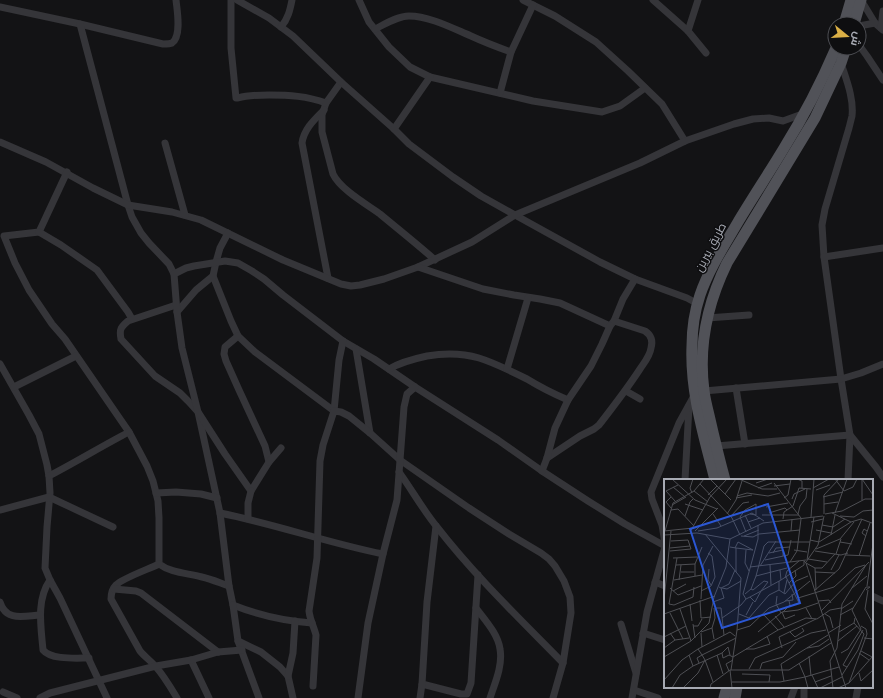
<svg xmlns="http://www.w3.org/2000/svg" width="883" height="698" viewBox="0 0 883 698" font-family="'Golos Text',Cairo,sans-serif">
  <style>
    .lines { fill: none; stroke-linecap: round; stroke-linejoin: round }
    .street { stroke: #353539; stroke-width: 7 }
    .primary { stroke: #515258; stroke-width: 11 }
    .labels { text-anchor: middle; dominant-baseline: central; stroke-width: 3; stroke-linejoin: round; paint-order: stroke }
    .street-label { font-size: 12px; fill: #a7aab3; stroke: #0e0e10 }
    .inset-road { fill: none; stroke: #4e4f54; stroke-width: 1 }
    .view { fill: #2b57d4; fill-opacity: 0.15; stroke: #2b57d4; stroke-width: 2 }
    .inset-edge { fill: none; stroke: #a7aab3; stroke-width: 2 }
  </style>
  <rect width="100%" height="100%" fill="#131315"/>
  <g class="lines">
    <g class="street">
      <path d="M231 0V48L236 98H238C248 95 259 95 269 95 289 95 307 96 326 103L341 82"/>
      <path d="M237 0 269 18 293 36 341 82 394 129 409 144 453 177 481 196 515 215 600 262 635 279 687 298 698 304"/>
      <path d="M359 0 369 22 389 47 410 67 430 77 533 101 602 112 620 106 645 88"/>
      <path d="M523 0 555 16 596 42 628 71 662 104 685 141"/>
      <path d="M653 0 688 31 706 53"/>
      <path d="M861 0 875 23 883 30"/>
      <path d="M0 7 80 24 163 44C167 44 170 44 172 43 182 36 177 10 176 0"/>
      <path d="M80 24 128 205 132 217 141 233 149 243 169 264 174 274"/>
      <path d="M859 26 875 23"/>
      <path d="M281 27C288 19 290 10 292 0"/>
      <path d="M881 28 883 11"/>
      <path d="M375 29C385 24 398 16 409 16 429 16 452 28 471 36 484 42 497 47 511 52"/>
      <path d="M688 31 698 0"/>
      <path d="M859 45 867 56 883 80"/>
      <path d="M841 63C846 79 854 98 852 116 851 120 850 124 849 128L825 209 822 225 824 257 841 379 850 435 848 480"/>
      <path d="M500 93 511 52 533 5"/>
      <path d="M326 103 322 115V132L333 174C340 189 366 204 380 214 398 229 417 244 435 260"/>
      <path d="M324 110C314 120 304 129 302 143L328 278"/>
      <path d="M394 129 430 77"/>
      <path d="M0 142 46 162 93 188 128 205 172 212 201 220 283 260 341 284 351 286 360 285 384 279 418 267 472 242 515 215 640 163 685 141 734 124 753 119 769 118 783 121 805 113"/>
      <path d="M165 143 185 215"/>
      <path d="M67 172 39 232 4 236 15 263 29 290 52 324 65 339 129 432 147 466 153 481 158 501 159 518V564C171 573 187 573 202 577 211 579 220 583 229 586"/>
      <path d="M39 232 61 245 97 270 128 312 132 319"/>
      <path d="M824 257 883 248"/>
      <path d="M418 267 483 289 514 295 540 299 560 303 610 326 614 321 623 299 635 279"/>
      <path d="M213 276 231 321 238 336 255 352 334 411"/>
      <path d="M176 305 128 321C121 327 119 329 121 339L155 376 180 393 188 401 198 412 220 513 229 586 233 605C258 615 285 621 312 623"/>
      <path d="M177 312 196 290 213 276 216 262 220 248 228 233"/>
      <path d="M707 318 749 315"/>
      <path d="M238 336 225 347 224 354 226 361 239 390 265 446 269 462 251 491 225 454 198 412 182 348 177 312 174 274 186 268 194 266 225 261 238 263 252 271 264 279 283 295 343 341 374 359 415 387 498 440 542 471 588 501 625 524 665 546"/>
      <path d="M356 349 370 433"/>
      <path d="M0 364 29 415 39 434 47 465 49 476 50 493 47 527 45 568 50 580 60 598 107 698"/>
      <path d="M389 369C401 362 413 359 427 356 444 353 462 353 479 358 495 363 511 371 527 379 540 387 554 394 568 400"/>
      <path d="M507 369 528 298"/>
      <path d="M14 387 76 356"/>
      <path d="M736 388 745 444"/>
      <path d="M626 391 640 399"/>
      <path d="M704 391 841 379 861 373 883 364"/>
      <path d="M334 411 339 360 343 341"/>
      <path d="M716 446 850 435 876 467 883 477"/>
      <path d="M547 458 580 436 594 429 599 425C613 407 627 389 640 369 644 363 650 356 651 348 653 341 651 335 645 331L614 321"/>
      <path d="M269 462 281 448"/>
      <path d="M542 471 547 458 555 428 568 400 591 366 602 344 610 326"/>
      <path d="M399 472C412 490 423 510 437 527 475 576 520 619 563 663"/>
      <path d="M49 476C76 462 102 446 129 432"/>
      <path d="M685 480 689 406"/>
      <path d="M156 493 176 492 201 494 217 498"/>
      <path d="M0 510 49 497 113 527"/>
      <path d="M220 513C275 524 328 543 383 554"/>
      <path d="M248 519V503L251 491"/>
      <path d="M665 543 662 525 652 499 651 492 679 423 695 394"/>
      <path d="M159 564C149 569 123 578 116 585 112 589 111 594 111 599L140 651C145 657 151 661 156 667 164 676 171 688 177 698"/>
      <path d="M50 580C36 600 41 627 43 650 51 660 76 658 89 658"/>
      <path d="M655 582 665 586"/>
      <path d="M114 589 136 591 141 593 218 652"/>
      <path d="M872 596 883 601"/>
      <path d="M0 602C6 622 24 616 40 615"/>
      <path d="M233 605 238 641 259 698"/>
      <path d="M476 608C485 620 498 634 500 649 503 665 495 683 490 698"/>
      <path d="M621 624 636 673"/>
      <path d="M643 633 665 640"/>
      <path d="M238 641 261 652 280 667 288 676 293 698"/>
      <path d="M191 660 209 698"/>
      <path d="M288 676 293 653 295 621"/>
      <path d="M422 684 461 694H467L471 683 478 575"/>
      <path d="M313 686 316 635C314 627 310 620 309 611L317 558 320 461 323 445 334 411 341 412 349 416 370 433 400 460 469 508 509 534 541 553 549 559 555 566 564 581 570 597 571 613 563 663 553 698"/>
      <path d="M804 687V698"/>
      <path d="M634 690 658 698"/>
      <path d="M3 692 17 698"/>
      <path d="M40 698 50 693 156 666 191 660 218 652 242 650"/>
      <path d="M358 698 368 623 383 554 397 500 404 407 407 394 415 387"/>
      <path d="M420 698 422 684 427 602 436 526"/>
      <path d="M632 698 647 612 665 547"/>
      <path d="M791 698 795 687"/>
      <path d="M856 698 858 687"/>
    </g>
    <g class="primary">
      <path d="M844 24 851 0"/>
      <path d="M854 24 861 0"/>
      <path d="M715 480C704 436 690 392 692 346 692 330 695 310 700 295 709 269 724 246 738 222 753 197 769 173 784 148 804 116 821 83 836 48"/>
      <path d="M725 480C719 458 714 437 709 415 707 407 705 399 704 391 698 345 707 304 727 263L815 118 841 63 846 48"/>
      <path d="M724 698 727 687"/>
      <path d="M735 698 737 687"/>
    </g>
  </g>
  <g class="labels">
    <g class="street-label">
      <text transform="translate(710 247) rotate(-62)">طريق بيرين</text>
    </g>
  </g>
  <g transform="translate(664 479)">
    <rect width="209" height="209" fill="#131315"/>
    <path class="inset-road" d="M8 0 31 21 53 30M46 0 67 21M75 0 98 10H113M133 0 138 2V9M171 0 180 12M198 0V21M198 0 209 16M92 4 104 0M110 4 137 39M36 5 68 39 76 56M110 7 126 5M9 8 21 18M94 9 108 4M149 9 165 0M152 11 166 6M30 12 44 23M180 12 189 8 193 0M28 14 26 9 29 0M61 15 72 0M44 16 53 7M73 17 83 14 104 17 116 14M7 18 2 23 7 29M159 18 179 13M72 19 88 16M120 19 124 16 127 0M128 20 130 15 141 10M11 22 2 12 14 6M21 25 39 31M160 25 174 23M8 26 22 18M102 28 124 24M7 31 14 30 30 47M105 34 121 29 123 31M168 34 187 43 197 40 208 44M171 34 183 0M49 35 57 47M63 35 72 21 78 2M134 35 136 27 142 19 143 10M160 35V16L175 0M161 35 178 32 201 20H209M81 36 87 49M98 36H135M21 37 26 23 29 20M67 37 79 24 85 23M176 37 190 38 199 32 209 31M147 38 150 0M119 40 120 33 129 27 135 9 147 10M84 43 96 39M147 43 159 40M158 46 169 48 181 40M152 51 167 54M0 52 29 49M1 52 9 24 30 12 40 0M31 52 54 29M34 52 53 49 88 34 100 42M127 52 128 40M26 53 46 18 63 0M82 53 76 38 81 31 92 25V36L86 35M41 55 77 99 73 151M0 56 33 54 66 60 99 44 159 37M167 56 171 36M77 57 89 58 95 55 136 51M80 57 95 51M202 57 198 54 200 50 203 52M146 61 155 63 187 43M176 63 188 65M66 68 72 69V93M6 69 26 67M71 69 74 63 89 71M72 69 89 71M152 70 176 60 190 43M82 71 81 84 85 92M130 71 143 73M6 72 27 70 24 61 7 62M151 72 177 76 184 74M105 74 119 71V77M109 74 112 69 126 68M172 75 177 60M182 76 206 77M195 77 206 44M9 79 33 78M13 79 5 125 10 126 29 118 30 108M144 80 163 83M101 81 124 76 127 61M143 81 150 38M126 83 133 72 137 40M142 83 154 66 160 37M142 84 182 209M142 84 151 89 152 111M12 86 31 85M106 86 107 106M96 87 112 62M86 88 142 81M123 89 92 97 100 67 104 63H146M151 89H158L171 75M45 90 44 101 47 106M167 91 175 76M17 93H30M151 93 171 94M31 97V85L38 68M122 98 135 124M121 99 123 92 135 82M10 101 38 96M15 101 17 86M117 101 140 86V82L142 84M125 104 132 97 131 91M203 107 209 65M6 109 14 116 37 107M57 109 65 105 71 91M58 109 63 110 77 102M188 109 203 97M87 110 89 111 100 102 104 103 97 112 86 118 82 120 79 115 94 60V46M115 111 121 115 132 102 144 97M204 111 201 130 209 145M9 112 22 105M37 112 47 107 51 98 48 77 44 74M150 112 175 90 198 40M120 114 123 101M81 115 87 110 92 97M113 117 112 125 117 134M86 118 91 123 97 112 117 101 116 91M134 119 170 108 191 89 201 86M37 120 39 86 49 67M0 121 7 52M36 121 37 139 47 138M121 122 129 121 128 115M154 122 165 121 167 124M49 123 60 119 57 109 55 108M26 125 28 142M51 129H57L60 156M142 129 148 140M16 130 27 162 45 144 50 118 62 88 66 60M177 130 189 122M157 132 205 83M118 133 121 140 131 136M119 133 126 126 125 122M6 134 19 160M0 135 51 117M75 135 85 139 105 116 115 111V102M99 135 114 151M161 135 166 138 169 149M82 136 89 123M176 136 189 129M111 137 120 148M58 139 77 126 82 120M29 145 31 159M29 147H34L38 140M48 149 51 139 50 129M37 153 48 149 50 160M94 153 118 133 134 131 154 124M126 153 131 158 140 152 138 149M175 153 190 144M37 154 38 168M164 154 177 146M71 157 66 153 34 170 38 176 72 159M0 158 22 147M200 159 209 160V166M11 161 25 159M174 162 193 147M0 169 11 161 6 154M118 169 115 158 152 140M143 169 155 167 165 160M82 170H90L106 165 103 157M197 172 208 178M58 174 64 168 66 176M177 174 184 170 197 150 188 131 202 108H206L202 111M195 174 205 181M53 176 59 195M145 177 147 197M0 178 27 162M41 181 49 203M135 184 141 198 175 188M29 187 58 174 59 179 65 176 69 178 114 151 142 139 153 140 166 131 177 129M183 188 179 186 199 151M85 190 91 179 147 154 162 151M96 190 98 184 119 178 132 163M66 191 68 209M67 191 73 151 86 147 105 129 120 123 146 102M65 192 62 185 69 181M195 194 197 202 209 191M78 195 106 196 105 203M148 196 154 209M178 196 194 171 200 155 190 144 191 139M0 201 18 181 34 170M120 202 117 185 164 156M68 203H116L141 198 144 209M151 203 167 197M185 204 203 155 202 150 197 147M8 209 16 196 29 187 25 176M19 209 34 194 41 181 38 176 33 179 35 184M46 209 47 205 66 191H125L167 164M156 209 178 198M169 209 166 182 173 169 178 125 202 86M174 209 185 204 209 177"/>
    <path class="view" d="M104 25 136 124 58 149 26 50Z"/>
    <rect width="209" height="209" class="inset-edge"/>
  </g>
  <g transform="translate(847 36) rotate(108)"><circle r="19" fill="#0e0e10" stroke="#4b4c51"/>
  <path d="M0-3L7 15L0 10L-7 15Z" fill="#daaf46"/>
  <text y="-6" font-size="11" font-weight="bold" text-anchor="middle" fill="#a7aab3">ش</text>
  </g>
</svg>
